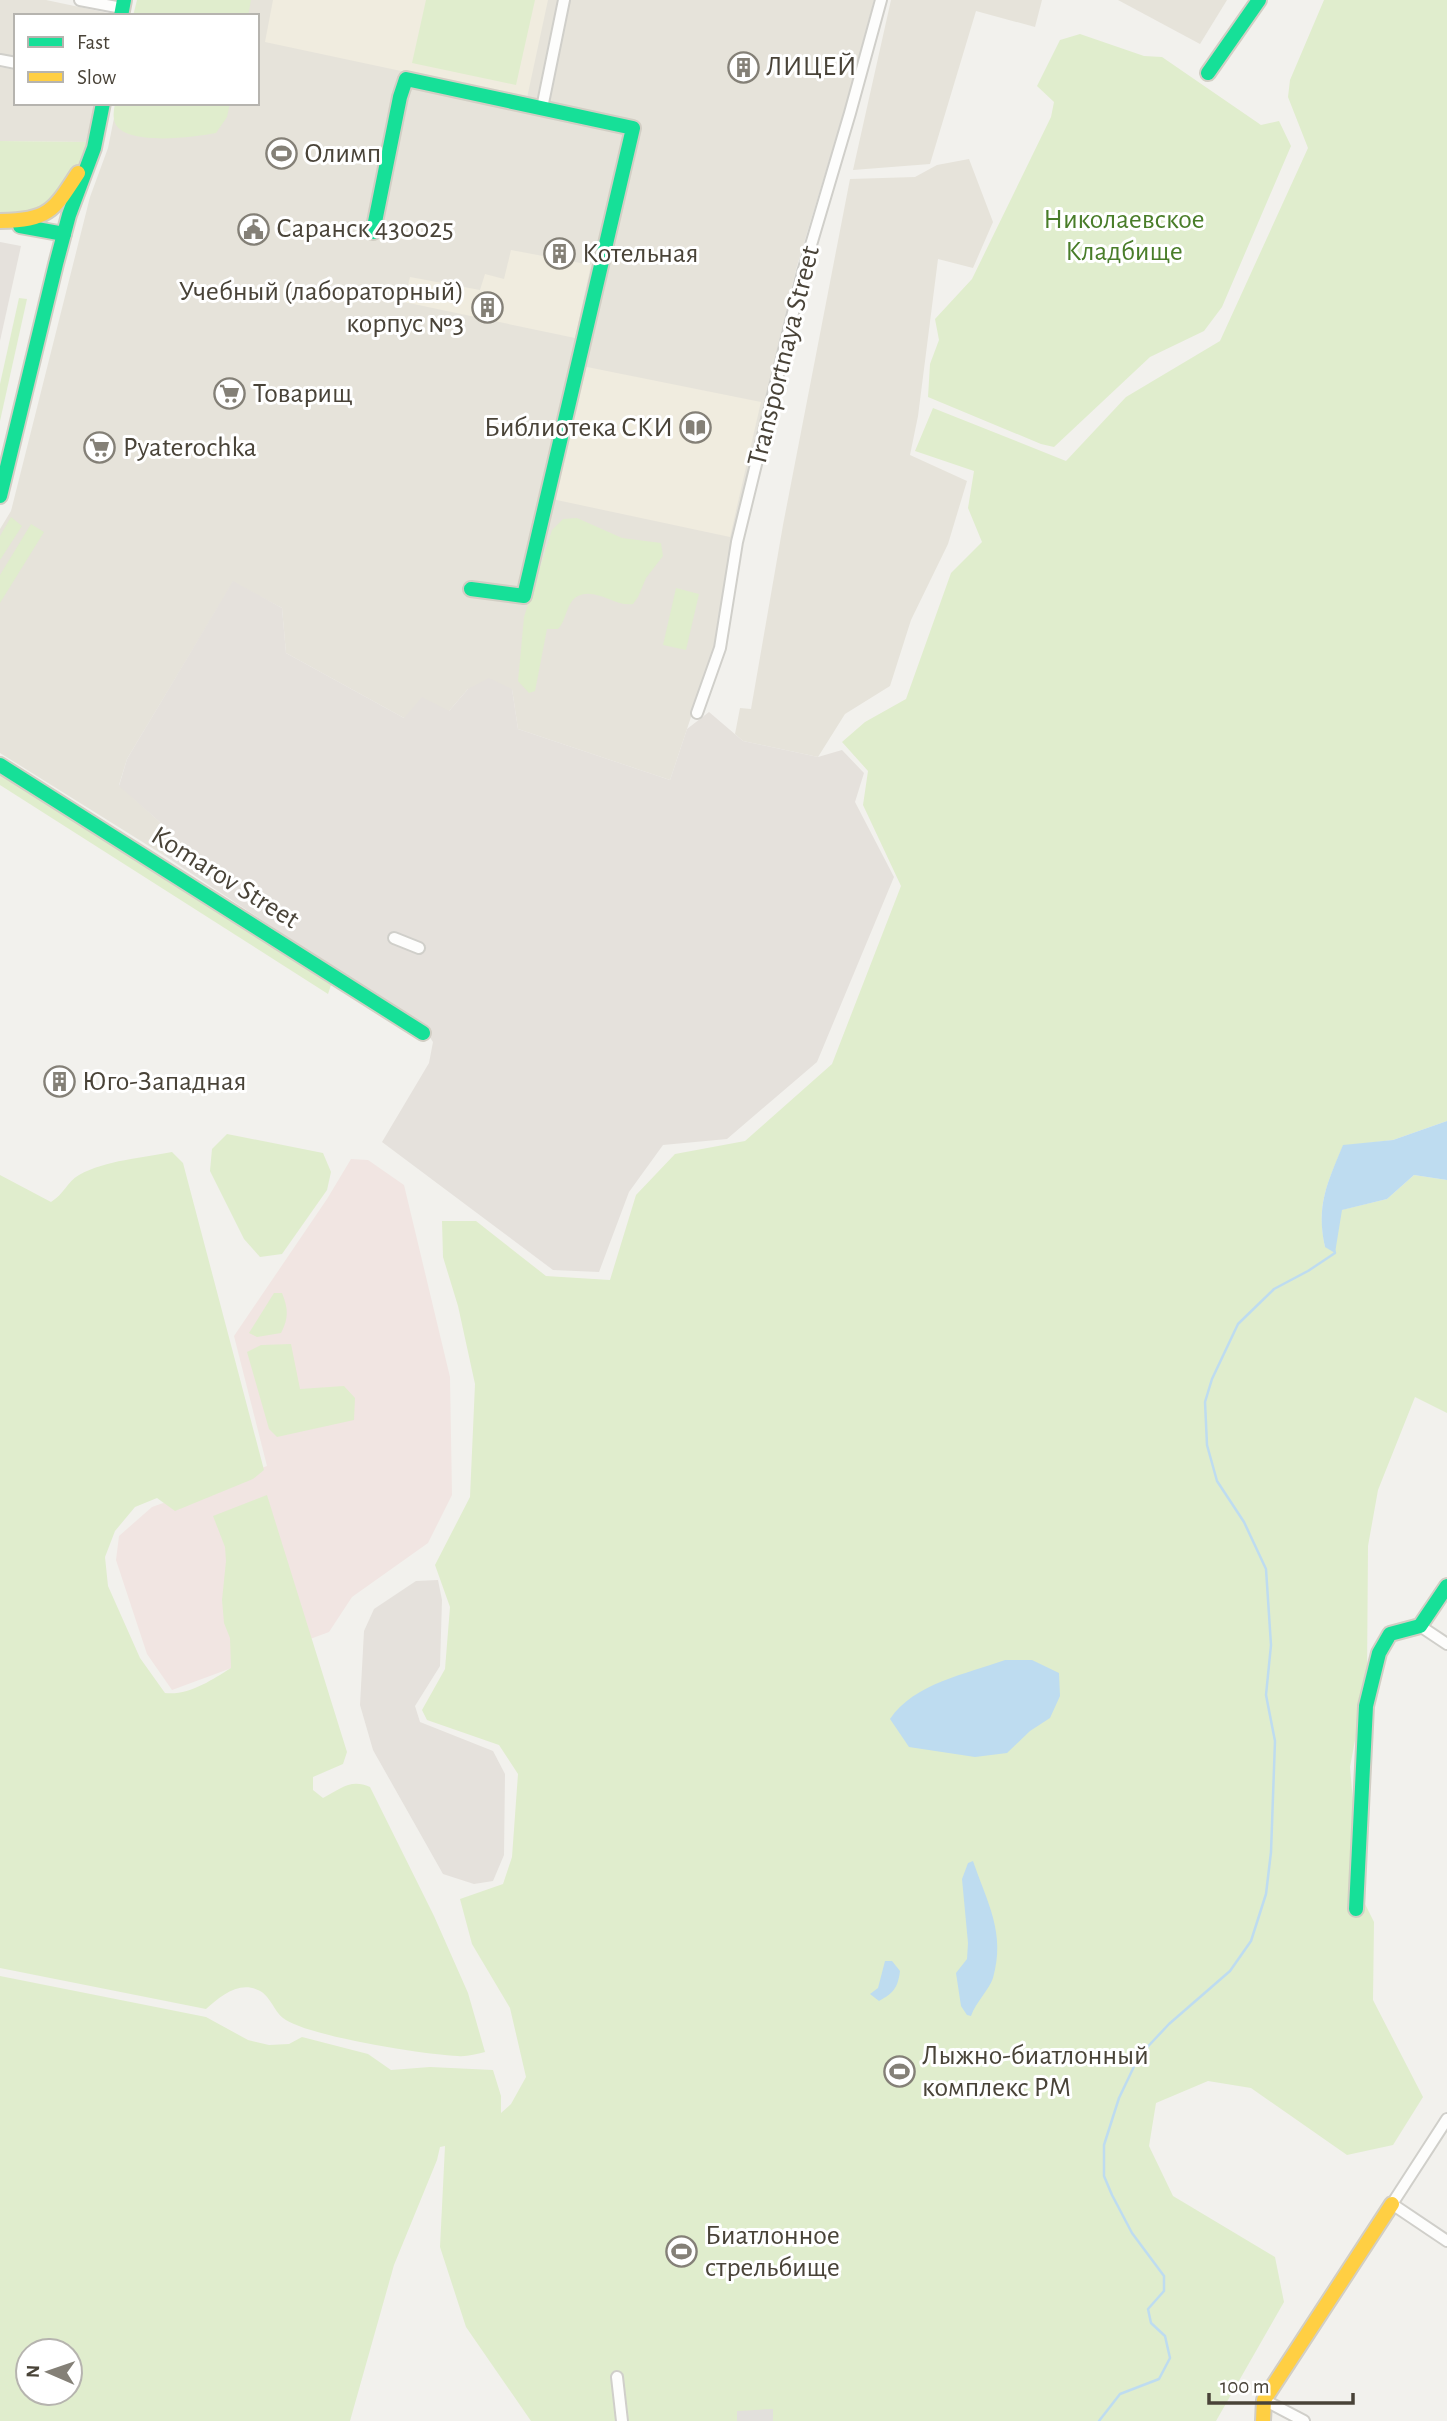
<svg xmlns="http://www.w3.org/2000/svg" width="1447" height="2421" viewBox="0 0 1447 2421" font-family="'Alegreya Sans',sans-serif">
  <style>
    .residential { fill: #e6e3da }
    .industrial { fill: #e5e1dc }
    .education { fill: #f0ecdf }
    .medical { fill: #f1e5e2 }
    .green { fill: #e0edcd; fill-rule: evenodd }
    .parking { fill: #e2e0dc }
    .water { fill: #bedcf0 }
    .lines { fill: none; stroke-linecap: round; stroke-linejoin: round }
    .stream { stroke: #bedcf0; stroke-width: 2.5 }
    .street-casing { stroke: #d0cfca; stroke-width: 14 }
    .fast-casing { stroke: #d2cec4; stroke-width: 18 }
    .slow-casing { stroke: #d2cec4; stroke-width: 18 }
    .street { stroke: #fdfdfc; stroke-width: 10 }
    .fast { stroke: #16e098; stroke-width: 14 }
    .slow { stroke: #ffcf43; stroke-width: 14 }
    .labels { text-anchor: middle; dominant-baseline: central; stroke-width: 6; stroke-linejoin: round; paint-order: stroke }
    .poi-label { font-size: 28px; fill: #494338; stroke: #fff; text-anchor: start }
    .park-label { font-size: 28px; fill: #497d29; stroke: #fff }
    .street-label { font-size: 28px; fill: #494338; stroke: #fff }
  </style>
  <rect width="100%" height="100%" fill="#f2f1ed"/>
  <g class="residential">
    <path d="M0 0H46L108 13 110 16H16V59L0 56Z"/>
    <path d="M139 0H874L845 108 797 266 731 541 715 645 670 780 518 729 512 689H468L449 711 404 718 286 653 282 608 233 582 127 759 119 785 163 825 165 856 0 753V529L11 511 90 197 108 148 117 103H257V16H135Z"/>
    <path d="M891 0H1042L1035 27 976 11 930 164 853 170Z"/>
    <path d="M1118 0H1227L1200 44Z"/>
    <path d="M0 67 16 70V103H97L89 142 0 141Z"/>
    <path d="M969 159 993 222 973 268 938 259 918 416 910 455 967 481 948 544 911 620 890 686 845 714 818 757 743 741 735 734 740 708 751 709 783 525 850 179 915 177 937 165Z"/>
  </g>
  <g class="industrial">
    <path d="M0 242 21 246 0 341Z"/>
    <path d="M233 581 282 608 286 653 404 718 422 697 449 711 468 689 489 678 512 689 518 729 670 780 687 729 709 712 743 741 818 757 842 750 864 773 855 802 894 877 817 1062 727 1139 663 1145 629 1192 599 1272 553 1270 382 1142 429 1063 433 1042 423 1027 165 856 163 825 119 786 127 759Z"/>
    <path d="M438 1580 442 1600 440 1666 415 1706 420 1722 493 1751 505 1774 504 1855 493 1881 474 1884 443 1874 373 1750 360 1705 364 1631 374 1609 416 1581Z"/>
  </g>
  <g class="education">
    <path d="M273 0H548L527 98 265 42Z"/>
    <path d="M511 250 591 265 575 338 404 302 410 277 480 290 485 274 504 279Z"/>
    <path d="M582 366 761 402 730 537 552 499Z"/>
  </g>
  <path class="medical" d="M351 1159 368 1160 404 1185 450 1377 452 1495 428 1543 352 1597 329 1632 172 1690 147 1654 116 1560 119 1536 152 1507 267 1466 234 1336 327 1199Z"/>
  <g class="green">
    <path d="M137 0H251L248 16H133Z"/>
    <path d="M426 0H535L516 85 412 63Z"/>
    <path d="M1324 0H1447V1121L1393 1140 1343 1146C1327 1184 1316 1205 1325 1247L1341 1210 1387 1199 1414 1175 1447 1180V1413L1415 1397 1378 1490 1368 1546 1367 1677 1350 1767 1361 1896 1374 1922 1373 2000 1423 2097 1393 2145 1347 2155 1251 2088 1208 2081 1156 2103 1149 2146 1173 2196 1275 2257 1284 2302 1216 2421H531L466 2327 440 2247 445 2146 440 2147 437 2160 394 2265 350 2421H0V1976L206 2017 248 2040 269 2045 289 2044 302 2037 368 2054 391 2070 430 2067 493 2070 501 2096V2113L511 2104 526 2077 510 2008 472 1944 460 1899 503 1884 512 1857 518 1774 499 1745 427 1720 422 1710 445 1669 450 1607 435 1565 470 1497 475 1384 458 1306 443 1257 442 1221H476L546 1276 610 1280 636 1195 675 1154 745 1141 832 1064 901 886 863 805 868 771 842 742 865 722 906 699 951 573 982 542 968 508 974 471 915 451 933 408 1066 461 1126 397 1220 341 1308 148 1288 97 1290 80ZM28 2351H70V2393H28Z"/>
    <path d="M1080 34 1144 56 1162 57 1261 125 1279 121 1291 146 1222 307 1204 331 1150 357 1054 447 1041 444 928 397 930 364 939 340 935 319 972 279 1051 117 1054 102 1037 86 1060 40Z"/>
    <path d="M115 103H230L227 117 216 133C195 137 130 146 116 125 112 118 114 110 115 103Z"/>
    <path d="M0 141 89 142 83 163 48 210 27 216 0 212Z"/>
    <path d="M19 298 27 299 0 421V384Z"/>
    <path d="M11 517 22 526 0 560V536Z"/>
    <path d="M577 518 622 538 661 543 663 556 646 578 638 597 633 604C615 607 596 587 578 596 566 602 567 620 558 629H547L535 691 529 693 518 681 524 617 552 530 563 519Z"/>
    <path d="M31 524 44 532 0 603V575Z"/>
    <path d="M676 588 699 594 686 650 663 645Z"/>
    <path d="M0 772 331 985 328 994 0 785Z"/>
    <path d="M227 1134 323 1153 331 1172 327 1190 282 1254 260 1257 244 1239 210 1171 212 1149Z"/>
    <path d="M172 1152 183 1163 264 1470 253 1479 175 1511 157 1498 135 1507 115 1531 105 1557 108 1586 140 1658 165 1693C188 1696 212 1680 231 1668L230 1638 224 1623 222 1600 226 1561 225 1547 213 1516 267 1495 347 1752 343 1764 313 1777V1790L323 1798C340 1789 351 1778 370 1787L434 1916 468 1993 485 2052C476 2054 466 2057 458 2056 427 2055 305 2036 283 2018 274 2011 270 1995 258 1990 238 1981 220 1997 206 2009L0 1968V1175L51 1202C64 1194 67 1182 79 1175 106 1160 143 1158 172 1152Z"/>
    <path d="M274 1293H282C288 1308 289 1318 281 1333L257 1337 249 1333Z"/>
    <path d="M291 1344 300 1389 344 1386 355 1398 354 1420 277 1437 269 1429 247 1352 261 1345Z"/>
  </g>
  <path class="parking" d="M773 2409V2421H737V2411Z"/>
  <g class="water">
    <path d="M1447 1121V1180L1414 1175 1387 1199 1342 1210 1335 1253 1325 1247C1316 1205 1327 1184 1343 1145L1393 1140Z"/>
    <path d="M1005 1660H1032L1059 1673 1060 1696 1050 1718 1030 1731 1007 1753 975 1757 909 1747 890 1719C914 1683 967 1674 1005 1660Z"/>
    <path d="M973 1861C987 1902 1006 1933 993 1978 989 1990 976 2002 971 2016L967 2015 961 2006 956 1973 967 1959 968 1943 962 1879 968 1863Z"/>
    <path d="M885 1961H892L900 1971C898 1987 894 1993 879 2001L870 1994 878 1988Z"/>
  </g>
  <g class="lines">
    <path class="stream" d="M1099 2421 1120 2394 1159 2379 1170 2358 1165 2336 1151 2323 1148 2309 1164 2291V2276L1132 2233 1112 2195 1104 2176V2145L1119 2098 1139 2056 1169 2024 1230 1971 1251 1941 1266 1894 1271 1852 1275 1741 1266 1695 1271 1645 1266 1569 1244 1522 1217 1481 1207 1445 1205 1402 1212 1379 1238 1324 1274 1289 1308 1271 1335 1253 1334 1250"/>
    <defs>
      <g id="street">
        <path d="M80 0 122 8"/>
        <path d="M0 60 16 63"/>
        <path d="M542 108 564 0"/>
        <path d="M697 713 720 648 737 542 803 272 850 113 881 0"/>
        <path d="M394 938 419 948"/>
        <path d="M1420 1626 1447 1644"/>
        <path d="M1447 2119 1392 2204 1447 2241"/>
        <path d="M617 2377 622 2421"/>
        <path d="M1264 2400 1304 2421"/>
      </g>
      <g id="fast">
        <path d="M121 16 124 0"/>
        <path d="M1208 73 1259 0"/>
        <path d="M20 226 64 234"/>
        <path d="M373 232 400 97 406 79 633 128 524 596 471 589"/>
        <path d="M0 496 56 264 69 215 94 148 103 103"/>
        <path d="M0 765 423 1033"/>
        <path d="M1356 1909 1366 1706 1379 1653 1390 1634 1420 1626 1447 1586"/>
      </g>
      <g id="slow">
        <path d="M0 221C48 220 53 212 78 173"/>
        <path d="M1263 2421 1264 2400 1392 2204"/>
      </g>
    </defs>
    <use href="#street" class="street-casing"/>
    <use href="#fast" class="fast-casing"/>
    <use href="#slow" class="slow-casing"/>
    <use href="#street" class="street"/>
    <use href="#fast" class="fast"/>
    <use href="#slow" class="slow"/>
  </g>
  <defs>
    <symbol id="building-ring" viewBox="-11 -11 22 22"><circle r="9.5" fill="#fff" stroke="#848077" stroke-width="1.5"/><path d="M-4-6H4V6H1V3H-1V6H-4ZM-2.5-4.3h1.7v1.8h-1.7ZM.8-4.3h1.7v1.8H.8ZM-2.5-1h1.7V.8h-1.7ZM.8-1h1.7V.8H.8Z" fill="#848077"/></symbol>
    <symbol id="stadium-ring" viewBox="-11 -11 22 22"><circle r="9.5" fill="#fff" stroke="#848077" stroke-width="1.5"/><path d="M0-5a6.5 5 0 1 0 0 10a6.5 5 0 1 0 0-10ZM-3.5-1.8h7v3.6h-7Z" fill="#848077"/></symbol>
    <symbol id="civic-ring" viewBox="-11 -11 22 22"><circle r="9.5" fill="#fff" stroke="#848077" stroke-width="1.5"/><path d="M-.6-6.5H3V-4.5H.6V-3L4-1V1h2V6H-6V1h2V-1L-.6-3ZM-1.2 2.5V6h2.4V2.5Z" fill="#848077"/></symbol>
    <symbol id="supermarket-ring" viewBox="-11 -11 22 22"><circle r="9.5" fill="#fff" stroke="#848077" stroke-width="1.5"/><path d="M-6-5.5h2.5l.6 2H6L4.5 2H-2.5L-4.4-4H-6ZM-1.5 3.2a1.3 1.3 0 1 0 .1 0ZM3 3.2a1.3 1.3 0 1 0 .1 0Z" fill="#848077"/></symbol>
    <symbol id="library-ring" viewBox="-11 -11 22 22"><circle r="9.5" fill="#fff" stroke="#848077" stroke-width="1.5"/><path d="M-6-4Q-3-5.5-.7-3.5V5Q-3 3-6 4ZM6-4Q3-5.5 .7-3.5V5Q3 3 6 4Z" fill="#848077"/></symbol>
  </defs>
  <g fill-rule="evenodd">
    <use href="#building-ring" x="726" y="50" width="35" height="35"/>
    <use href="#stadium-ring" x="264" y="136" width="35" height="35"/>
    <use href="#civic-ring" x="236" y="212" width="35" height="35"/>
    <use href="#building-ring" x="542" y="236" width="35" height="35"/>
    <use href="#building-ring" x="470" y="290" width="35" height="35"/>
    <use href="#supermarket-ring" x="212" y="376" width="35" height="35"/>
    <use href="#library-ring" x="678" y="410" width="35" height="35"/>
    <use href="#supermarket-ring" x="82" y="430" width="35" height="35"/>
    <use href="#building-ring" x="42" y="1064" width="35" height="35"/>
    <use href="#stadium-ring" x="882" y="2054" width="35" height="35"/>
    <use href="#stadium-ring" x="664" y="2234" width="35" height="35"/>
  </g>
  <g class="labels">
    <g class="poi-label">
      <text x="766" y="67">ЛИЦЕЙ</text>
      <text x="304" y="154">Олимп</text>
      <text x="276" y="229">Саранск 430025</text>
      <text x="582" y="254">Котельная</text>
      <text x="464" y="292" text-anchor="end">Учебный (лабораторный)<tspan x="464" dy="32">корпус №3</tspan></text>
      <text x="253" y="394">Товарищ</text>
      <text x="673" y="428" text-anchor="end">Библиотека СКИ</text>
      <text x="123" y="448">Pyaterochka</text>
      <text x="82" y="1082">Юго-Западная</text>
      <text x="922" y="2056">Лыжно-биатлонный<tspan x="922" dy="32">комплекс РМ</tspan></text>
      <text x="705" y="2236">Биатлонное<tspan x="705" dy="32">стрельбище</tspan></text>
    </g>
    <g class="park-label">
      <text x="1124" y="220">Николаевское<tspan x="1124" dy="32">Кладбище</tspan></text>
    </g>
    <g class="street-label">
      <text transform="translate(784 356) rotate(-76)">Transportnaya Street</text>
      <text transform="translate(225 878) rotate(32)">Komarov Street</text>
    </g>
  </g>
  <rect x="14" y="14" width="245" height="91" fill="#ffffff" stroke="#b6b4af" stroke-width="2"/>
  <rect x="28" y="37" width="35" height="10" fill="#16e098" stroke="#b6b4af" stroke-width="2"/>
  <text x="77" y="49" font-size="21" fill="#494338">Fast</text>
  <rect x="28" y="72" width="35" height="10" fill="#ffcf43" stroke="#b6b4af" stroke-width="2"/>
  <text x="77" y="84" font-size="21" fill="#494338">Slow</text>
  <g transform="translate(49 2372) rotate(272)"><circle r="33" fill="#ffffff" stroke="#b6b4af" stroke-width="2"/>
  <path d="M0-5L12 26L0 18L-12 26Z" fill="#848077"/>
  <text y="-10" font-size="19" font-weight="bold" text-anchor="middle" fill="#494338">N</text>
  </g>
  <path d="M1209 2393v10h144v-10" fill="none" stroke="#494338" stroke-width="3.5"/>
  <text x="1220" y="2393" font-size="21" fill="#494338" stroke="#ffffff" stroke-width="5" paint-order="stroke">100 m</text>
</svg>
